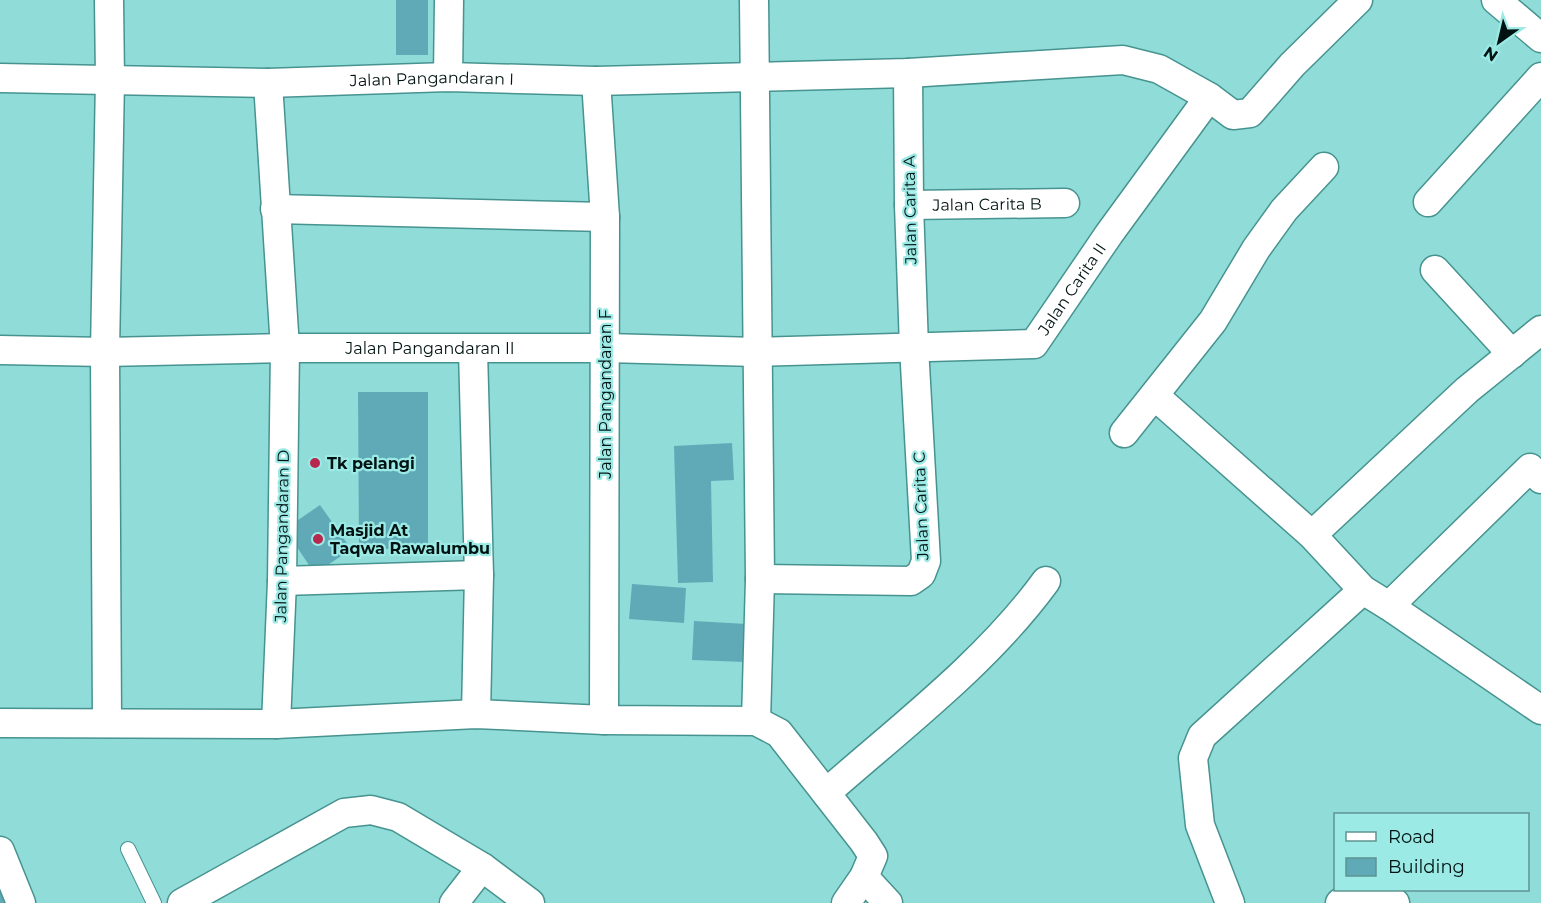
<svg xmlns="http://www.w3.org/2000/svg" width="1541" height="903" viewBox="0 0 1541 903" font-family="Montserrat,sans-serif">
  <style>
    .building { fill: #60aab8 }
    .lines { fill: none; stroke-linecap: round; stroke-linejoin: round }
    .lane-casing { stroke: #469390; stroke-width: 16 }
    .street-casing { stroke: #469390; stroke-width: 31 }
    .lane { stroke: #fff; stroke-width: 14 }
    .street { stroke: #fff; stroke-width: 28 }
    .poi-dot { fill: #b8274d; stroke: #9ceae5; stroke-width: 2 }
    .labels { text-anchor: middle; dominant-baseline: central; stroke-width: 4.5; stroke-linejoin: round; paint-order: stroke }
    .street-label { font-size: 16px; fill: #001312; stroke: #9ceae5 }
    .poi-label { font-size: 16px; font-weight: bold; fill: #001312; stroke: #9ceae5; text-anchor: start }
  </style>
  <rect width="100%" height="100%" fill="#90dcd8"/>
  <g class="building">
    <rect x="396" y="0" width="32" height="55"/>
    <path d="M358 392H428V549H359Z"/>
    <path d="M732 443 734 480 711 481 713 582 678 583 674 446Z"/>
    <path d="M320 505 351 549 315 574 285 529Z"/>
    <path d="M632 584 686 588 684 623 629 619Z"/>
    <path d="M694 621 747 624 745 662 692 660Z"/>
    <path d="M0 874 13 903H0Z"/>
  </g>
  <g class="lines">
    <defs>
      <path id="lane" d="M128 849 154 903"/>
      <g id="street">
        <path d="M754 0 760 579 756 721"/>
        <path d="M1496 0 1541 38"/>
        <path d="M448 77 449 0"/>
        <path id="s1" d="M0 78 268 83 448 77 596 81 908 73 1123 60 1159 69 1209 97 1233 115 1250 113 1292 65 1358 0"/>
        <path d="M596 81 605 217 604 720"/>
        <path d="M268 83 285 348 282 581 276 724"/>
        <path d="M1428 202 1541 77"/>
        <path id="s2" d="M909 205 1065 203"/>
        <path d="M275 209 605 217"/>
        <path d="M1435 270 1512 354"/>
        <path id="s3" d="M0 350 105 352 285 348H606L757 352 1034 344 1109 234 1209 97"/>
        <path d="M473 350 479 575 476 714"/>
        <path d="M1155 396 1312 535 1363 590 1389 606 1541 710"/>
        <path d="M1124 433 1213 321 1256 249 1284 210 1324 167"/>
        <path d="M1312 535 1467 390 1541 330"/>
        <path d="M760 579 911 581 921 574 926 561 914 347 909 205 908 73"/>
        <path d="M282 581 479 575"/>
        <path d="M1389 606 1530 468 1541 479"/>
        <path d="M107 722 105 352 110 79 109 0"/>
        <path d="M0 723 276 724 476 714 604 720 756 721 779 733 864 842 873 856 864 877 846 903"/>
        <path d="M826 793C901 727 987 662 1046 581"/>
        <path d="M0 851 21 903"/>
        <path d="M864 877 888 903"/>
        <path d="M182 903 344 813 371 810 398 817 482 867 530 903"/>
        <path d="M454 903 482 867"/>
        <path d="M1230 903 1200 825 1193 758 1202 736 1363 590"/>
        <path d="M1340 903C1362 885 1372 888 1395 903"/>
      </g>
    </defs>
    <use href="#lane" class="lane-casing"/>
    <use href="#street" class="street-casing"/>
    <use href="#lane" class="lane"/>
    <use href="#street" class="street"/>
  </g>
  <g class="poi-dot">
    <circle cx="315" cy="463" r="6"/>
    <circle cx="318" cy="539" r="6"/>
  </g>
  <g class="labels">
    <g class="street-label">
      <text stroke="none"><textPath href="#s1" startOffset="432">Jalan Pangandaran I</textPath></text>
      <text stroke="none"><textPath href="#s2" startOffset="78">Jalan Carita B</textPath></text>
      <text transform="translate(910 210) rotate(-91)">Jalan Carita A</text>
      <text stroke="none"><textPath href="#s3" startOffset="1101">Jalan Carita II</textPath></text>
      <text stroke="none"><textPath href="#s3" startOffset="430">Jalan Pangandaran II</textPath></text>
      <text transform="translate(605 394) rotate(-90)">Jalan Pangandaran F</text>
      <text transform="translate(921 506) rotate(-92)">Jalan Carita C</text>
      <text transform="translate(282 536) rotate(-89)">Jalan Pangandaran D</text>
    </g>
    <g class="poi-label">
      <text x="327" y="463">Tk pelangi</text>
      <text x="330" y="530">Masjid At<tspan x="330" dy="18">Taqwa Rawalumbu</tspan></text>
    </g>
  </g>
  <rect x="1334" y="813" width="195" height="78" fill="#9ceae5" stroke="#5e9491" stroke-width="1.5"/>
  <rect x="1346" y="832" width="30" height="9" fill="#ffffff" stroke="#5e9491" stroke-width="1.5"/>
  <text x="1388" y="843" font-size="18" fill="#001312">Road</text>
  <rect x="1346" y="858" width="30" height="18" fill="#60aab8" stroke="#5e9491" stroke-width="1.5"/>
  <text x="1388" y="873" font-size="18" fill="#001312">Building</text>
  <g transform="translate(1499 42) rotate(214)" stroke="#9ceae5" stroke-width="4.5" paint-order="stroke">
  <path d="M0-4.5L10 22L0 15L-10 22Z" fill="#001312"/>
  <text y="-9" font-size="16" font-weight="bold" text-anchor="middle" fill="#001312">N</text>
  </g>
</svg>
